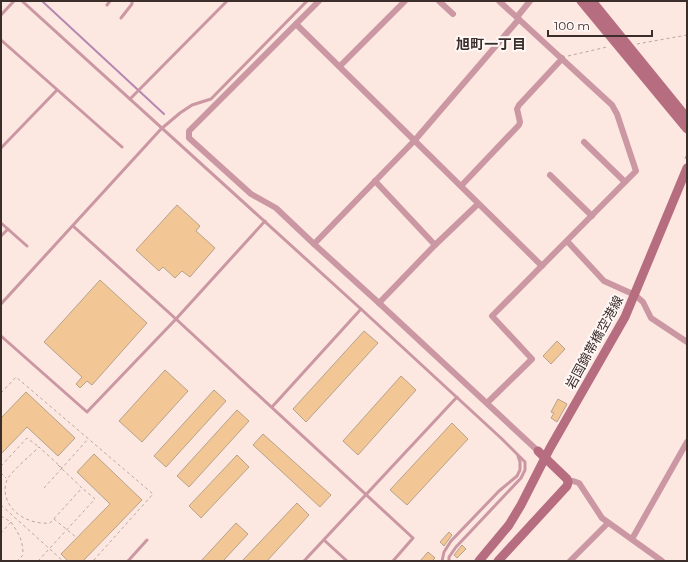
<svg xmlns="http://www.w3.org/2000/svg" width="688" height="562" viewBox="0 0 688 562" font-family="Montserrat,'Noto Sans JP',sans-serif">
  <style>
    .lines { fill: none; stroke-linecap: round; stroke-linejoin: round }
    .stream { stroke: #b687b1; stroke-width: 2 }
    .building { fill: #f2c795; stroke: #b7a28b }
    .path { stroke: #b9a7a2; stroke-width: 1; stroke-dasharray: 3 3; stroke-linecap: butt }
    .lane { stroke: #cb97a3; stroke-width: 3 }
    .street { stroke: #cb97a3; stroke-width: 6 }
    .secondary { stroke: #b76d80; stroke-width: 9 }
    .labels { text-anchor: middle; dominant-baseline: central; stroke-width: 4; stroke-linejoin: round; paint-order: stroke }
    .street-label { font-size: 13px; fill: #3b2d2a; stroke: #fff8f6 }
    .neighbourhood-label { font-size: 14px; font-weight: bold; fill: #3b2d2a; stroke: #fff8f6 }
  </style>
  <rect width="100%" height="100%" fill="#fce7e1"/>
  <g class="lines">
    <path class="stream" d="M42 1 164 114"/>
  </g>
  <g class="building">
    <path d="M177 205 200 226 196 231 215 248 190 277 182 271 175 278 163 267 159 271 136 250Z"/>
    <path d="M100 280 147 323 92 385 87 381 80 388 76 384 82 377 44 342Z"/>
    <path d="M364 331 378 343 306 422 293 409Z"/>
    <path d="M557 341 565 349 551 364 543 356Z"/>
    <path d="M165 370 188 391 142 442 119 421Z"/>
    <path d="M401 376 416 390 358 455 343 441Z"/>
    <path d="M214 390 226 401 166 467 154 456Z"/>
    <path d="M26 392 75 438 58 456 27 427 1 454V418Z"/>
    <path d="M558 399 567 404 557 422 551 418 554 413 551 412Z"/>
    <path d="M237 410 249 421 189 487 177 476Z"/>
    <path d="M452 423 468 439 407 505 390 490Z"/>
    <path d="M263 434 331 495 320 507 253 445Z"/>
    <path d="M94 454 142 500 83 561H68L61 554 110 504 77 472Z"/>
    <path d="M237 455 249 467 201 518 189 506Z"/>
    <path d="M297 503 309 515 267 561H242Z"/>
    <path d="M236 523 248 534 223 561H201Z"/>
    <path d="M449 532 452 535 444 546 440 542Z"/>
    <path d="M462 545 466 549 457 558 454 555Z"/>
    <path d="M428 552 435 558 432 561H420Z"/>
  </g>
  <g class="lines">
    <g class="path">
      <path d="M637 44 687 35"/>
      <path d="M568 56 607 47"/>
      <path d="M685 159 687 151"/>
      <path d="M1 393 16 377 153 494 93 561"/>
      <path d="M58 465 82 488 50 523C29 525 6 512 5 490 5 486 6 481 8 478 15 468 30 456 39 447L62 468 88 439"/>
      <path d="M1 466 27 438 39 447"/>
      <path d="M1 473 6 478"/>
      <path d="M44 488 62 468"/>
      <path d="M1 505 63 561"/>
      <path d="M1 516 11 522 1 533"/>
      <path d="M54 519 77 538"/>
      <path d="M11 522C19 534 23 540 23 555L17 561"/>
      <path d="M38 561 95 499 82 488"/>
    </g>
    <g class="lane">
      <path d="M22 1 361 309 502 439 525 462V470L521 478 456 547 449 557V561"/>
      <path d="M107 5 110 1"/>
      <path d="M1 15 14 1"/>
      <path d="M121 18 132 4V1"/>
      <path d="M1 40 122 147"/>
      <path d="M130 99 227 1"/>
      <path d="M1 148 57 90"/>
      <path d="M1 223 27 246"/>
      <path d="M73 226 176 319 413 538 393 561"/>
      <path d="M1 236 8 229"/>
      <path d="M1 304 161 129 180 113 192 105 211 99 307 1"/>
      <path d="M1 336 87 412 176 319 265 221"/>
      <path d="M272 407 361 309"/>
      <path d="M324 540 347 561"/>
      <path d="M128 561 147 540"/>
      <path d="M304 561 457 397"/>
      <path d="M442 561 444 552 451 541 499 491 517 476 520 470V462L518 456"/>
    </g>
    <g class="street">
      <path d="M439 1 453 14"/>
      <path d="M517 17 530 1"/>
      <path d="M519 19 415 140 314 244 379 303 538 451"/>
      <path d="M296 24 542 266"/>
      <path d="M340 66 405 1"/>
      <path d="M584 142 625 182"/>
      <path d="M550 175 592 216"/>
      <path d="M375 181 435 245"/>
      <path d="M461 186 519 125 520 122 517 109 519 105 560 61 562 58"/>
      <path d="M567 241 604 281 635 295 643 302 651 318 687 342"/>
      <path d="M314 244 276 208 251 194 189 138V131L319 1"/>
      <path d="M379 303 435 245 478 204"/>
      <path d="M487 403 532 359 492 316 636 171 617 114 612 105 499 1"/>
      <path d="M568 482 573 481 579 483 602 518 662 561"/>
      <path d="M632 539 687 442"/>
      <path d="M570 561 608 523"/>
    </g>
    <g class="secondary">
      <path d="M581 1 687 129"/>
      <path d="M592 1 687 118"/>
      <path d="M479 561 509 525 521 505 550 448 625 317 687 168"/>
      <path d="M498 561 567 486 568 482 567 479 538 451"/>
    </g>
  </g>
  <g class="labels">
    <g class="street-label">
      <text transform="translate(594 342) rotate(-61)">岩国錦帯橋空港線</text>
    </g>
    <g class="neighbourhood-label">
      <text x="491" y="44">旭町一丁目</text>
    </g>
  </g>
  <rect width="688" height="562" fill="none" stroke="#3b2d2a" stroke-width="4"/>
  <path d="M548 30v6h104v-6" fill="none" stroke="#3b2d2a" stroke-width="2"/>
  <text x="554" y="30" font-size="12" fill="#3b2d2a" stroke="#fff8f6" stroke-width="3" paint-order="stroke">100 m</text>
</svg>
